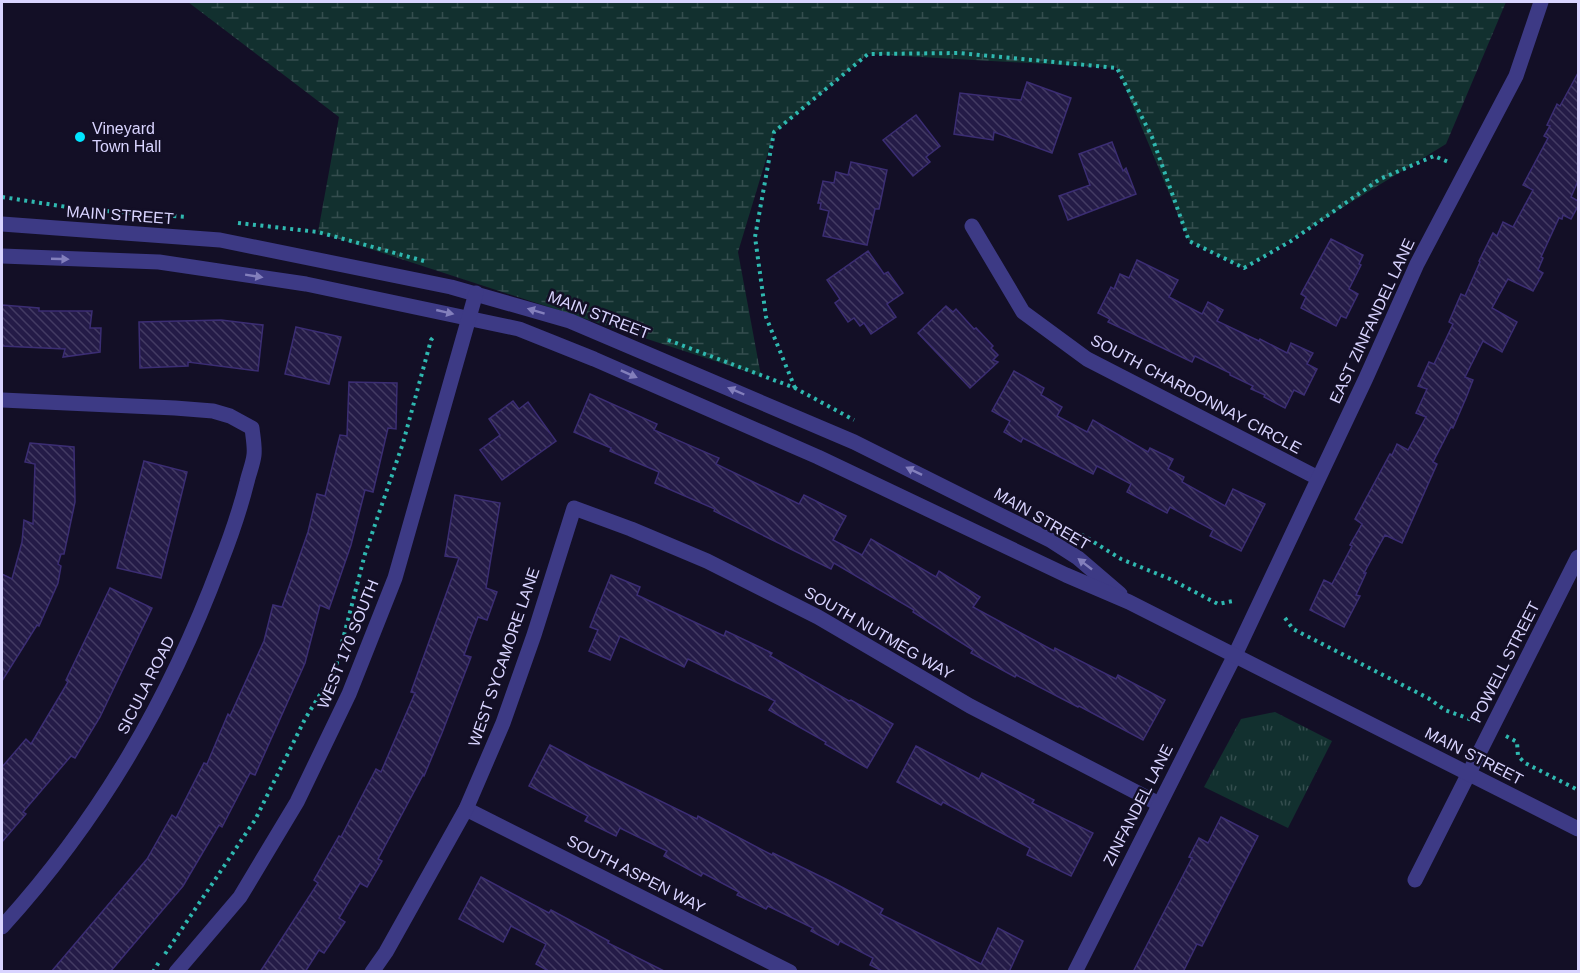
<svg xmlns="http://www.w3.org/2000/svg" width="1580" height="973" viewBox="0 0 1580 973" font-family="Helvetica,sans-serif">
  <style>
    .wetland { fill: url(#wetland-marsh) }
    .park { fill: url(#park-tufts) }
    .building { fill: url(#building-back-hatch); stroke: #3b2d73; stroke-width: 1.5 }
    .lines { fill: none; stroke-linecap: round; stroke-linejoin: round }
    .path { stroke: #2fb8b0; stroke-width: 4; stroke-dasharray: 3 4.5; stroke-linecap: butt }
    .minor { stroke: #3d3a85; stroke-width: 15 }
    .tertiary { stroke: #3d3a85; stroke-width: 15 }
    .oneway { fill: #837fbc }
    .poi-dot { fill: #00e5ff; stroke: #130f26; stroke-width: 2 }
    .labels { text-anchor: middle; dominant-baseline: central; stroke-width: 5; stroke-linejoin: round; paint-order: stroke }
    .poi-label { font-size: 16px; fill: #d9d4ff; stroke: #130f26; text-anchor: start }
    .street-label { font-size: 16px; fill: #d9d4ff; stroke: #130f26 }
  </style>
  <defs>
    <pattern id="wetland-marsh" width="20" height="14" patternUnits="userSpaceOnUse" patternTransform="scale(1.5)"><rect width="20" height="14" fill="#12302f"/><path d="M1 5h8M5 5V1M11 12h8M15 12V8" fill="none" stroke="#344d4e"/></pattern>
    <pattern id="park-tufts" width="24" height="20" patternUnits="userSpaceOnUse" patternTransform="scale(1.5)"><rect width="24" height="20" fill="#12302f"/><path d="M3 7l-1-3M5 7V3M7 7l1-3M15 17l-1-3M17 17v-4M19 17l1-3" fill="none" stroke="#344d4e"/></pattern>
    <pattern id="building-back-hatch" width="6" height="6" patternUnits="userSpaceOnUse" patternTransform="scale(1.5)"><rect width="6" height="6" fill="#241b47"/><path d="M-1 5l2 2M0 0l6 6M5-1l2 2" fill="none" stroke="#433b63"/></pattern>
  </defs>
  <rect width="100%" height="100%" fill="#130f26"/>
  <path class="wetland" d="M188 2H1506L1446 144 1244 268 1189 241 1117 68 868 54 774 133 738 252 761 376 318 232 339 117Z"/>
  <path class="park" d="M1275 712 1332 741 1288 828 1204 787 1241 719Z"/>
  <g class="building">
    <path d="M1578 73V181L1571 197 1578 201V206L1571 219 1563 215 1562 219 1559 218 1541 257 1543 258 1538 270 1543 273 1533 291 1508 279 1492 308 1517 322 1502 352 1483 341 1465 377 1473 380 1466 398 1453 428 1451 427 1433 462 1437 464 1402 543 1385 535 1364 573H1366L1356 595 1360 596 1344 627 1310 610 1324 580 1332 584 1352 546 1350 545 1362 524 1355 519 1390 454 1392 455 1397 444 1408 450 1426 417 1416 413 1427 389 1418 386 1429 362 1434 364 1453 324 1449 322 1461 294 1465 296 1480 262 1479 261 1493 233 1497 236 1503 222 1513 227 1533 190 1523 185 1548 138 1544 136 1550 126 1547 125 1557 104 1560 106Z"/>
    <path d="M1027 82 1071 98 1052 153 994 132 993 140 954 134 960 93 1021 100Z"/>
    <path d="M916 115 940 146 926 157 930 162 913 176 883 140Z"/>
    <path d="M1112 142 1123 171 1126 168 1136 194 1068 220 1059 196 1090 185 1079 154Z"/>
    <path d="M851 162 887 170 879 209H875L867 245 823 236 829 211 820 209 821 203H818L823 181 834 183 836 172 848 175Z"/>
    <path d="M1331 239 1363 255 1359 264 1361 265 1349 289 1358 294 1346 318 1341 316 1336 326 1301 308 1306 297 1301 294Z"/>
    <path d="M868 251 884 274 888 272 903 293 887 304 896 317 871 334 864 323 860 326 854 318 848 322 835 303 840 299 827 280Z"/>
    <path d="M1137 260 1178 280 1169 297 1202 314 1208 302 1223 310 1217 321 1259 341 1260 339 1287 353 1291 343 1313 353 1307 364 1317 369 1304 395 1294 390 1285 408 1264 397 1265 395 1251 389 1253 386 1230 375V373L1195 356 1192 362 1108 322 1110 319 1098 313 1111 287 1114 289 1120 274 1129 278Z"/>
    <path d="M2 305 39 308V311H92L90 328H101L100 352 63 357 65 349 2 346Z"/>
    <path d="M946 306 953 312 956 309 974 329 976 328 993 346 991 348 998 355 993 360 998 362 970 388 918 333Z"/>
    <path d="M221 320 263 325 258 371 188 362V366L140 368 139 322Z"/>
    <path d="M296 327 341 337 329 384 285 374Z"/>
    <path d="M1014 371 1044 388 1041 395 1062 407 1057 416 1087 432 1093 420 1148 452 1150 448 1173 459 1168 469 1184 477 1182 482 1225 506 1233 489 1265 504 1241 551 1210 536 1213 530 1170 507 1167 513 1127 492 1131 484 1097 466 1093 474 1023 438 1021 442 1004 432 1010 421 992 411Z"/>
    <path d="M349 382 397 383 396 429 388 428 373 492 365 490 351 545 329 609 320 605 305 663 255 775 250 773 222 827 219 825 183 886 110 972H51L147 859 172 815 176 818 204 763 207 764 228 714 230 716 264 641 273 605 282 607 308 532 317 494 325 496 340 435 347 436Z"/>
    <path d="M590 394 657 424 654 430 719 458 716 464 799 504 804 495 846 516 833 540 862 555 871 539 936 577 939 571 980 597 973 607 1054 651 1055 648 1116 679 1118 675 1165 700 1143 740 1079 706 1078 707 1016 675 1015 677 971 653 973 650 913 612 914 610 834 563 831 569 714 511 715 509 655 483 659 472 610 451 611 448 574 432Z"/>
    <path d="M513 401 519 409 528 402 556 441 502 480 480 450 500 435 489 419Z"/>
    <path d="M30 443 74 447 75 502 64 554H61L58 564 61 566 58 583 39 626 37 625 2 681V574L12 579 22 542 24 520 33 524 35 464 25 462Z"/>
    <path d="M144 461 187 472 161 578 117 568Z"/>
    <path d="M455 495 500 503 486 588 497 592 487 620 478 617 464 655 471 657 442 733 424 776 423 775 378 859 382 861 367 887 360 883 339 918 345 922 324 953 319 950 305 972H260L318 883 314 880 339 836 341 837 376 769 381 772 415 693 411 692 459 558 445 556Z"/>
    <path d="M611 575 640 587 637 595 724 636 726 631 772 653 770 656 849 701 851 700 893 724 867 768 825 744 826 742 769 710 775 701 688 659 684 667 620 636 610 660 589 651 598 630 590 627Z"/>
    <path d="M110 588 152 608 100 717 75 758 71 756 23 812 26 814 2 842V767L26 739 31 744 68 682 66 680Z"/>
    <path d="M550 745 591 767 697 819 698 816 772 855 773 853 836 884 883 909 880 914 981 964 998 928 1023 941 1009 972H884L870 965 873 958 840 941 838 945 811 931 813 928 768 906 766 909 737 895 739 892 703 873 701 876 664 856 667 851 620 828 616 836 585 821 588 816 529 786Z"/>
    <path d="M916 746 979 779 982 773 1034 800 1032 803 1093 833 1071 876 1027 855 1030 848 943 802 941 805 897 782Z"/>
    <path d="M1221 817 1258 836 1202 946 1197 944 1183 972H1133L1192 858 1189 857 1199 838 1208 843Z"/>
    <path d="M481 877 549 913 551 910 609 941 608 943 666 972H550L536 964 546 944 511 926 503 942 459 919Z"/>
  </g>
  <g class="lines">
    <g class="path">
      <path d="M2 197 80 209 186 217"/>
      <path d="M238 223 318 232 424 261"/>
      <path d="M668 340 795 388 854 420"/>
      <path d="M795 388 766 317 755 237 774 132 868 54 959 53 1117 68 1152 137 1189 241 1244 268 1291 241 1380 179 1434 156 1451 163"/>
      <path d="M1074 532 1084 536 1121 559 1170 579 1218 604 1233 601"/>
      <path d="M1285 618 1293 629 1428 698 1445 710 1475 721"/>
      <path d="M1506 736 1517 742 1518 756 1525 763 1578 790"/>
      <path d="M165 954 255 820 305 719 335 670 365 554 403 443 431 340 435 335"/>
      <path d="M153 972 159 962"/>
    </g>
    <g class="minor">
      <path d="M972 226 1023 312 1087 359 1318 478"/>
      <path d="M2 400 175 408 213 411 230 416 252 428C253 437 255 447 254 455 253 464 249 473 247 482 240 510 231 536 220 564 169 700 100 819 2 927"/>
      <path d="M466 809 790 972"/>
      <path d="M1415 880 1578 557"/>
      <path d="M372 972 386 952 466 809 503 723 534 635 574 508 631 529 707 561 818 617 970 706 1159 804"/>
      <path d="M1075 972 1235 655 1366 378 1417 264 1516 76 1541 2"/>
    </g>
    <g class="tertiary">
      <path d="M2 224 220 240 451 287 570 321 854 442 1050 540 1078 558 1120 594"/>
      <path d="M2 256 159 262 306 284 519 329 594 359 818 457 1066 575 1129 602 1578 829"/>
      <path d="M176 972 240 897 297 802 349 694 395 578 476 293"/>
    </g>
  </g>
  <defs><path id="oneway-solid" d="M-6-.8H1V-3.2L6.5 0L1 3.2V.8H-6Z" transform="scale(1.5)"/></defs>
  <g class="oneway">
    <use href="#oneway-solid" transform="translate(60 259) rotate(2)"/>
    <use href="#oneway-solid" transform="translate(254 276) rotate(9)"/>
    <use href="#oneway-solid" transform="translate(536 311) rotate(-163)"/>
    <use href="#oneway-solid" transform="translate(445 312) rotate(13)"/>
    <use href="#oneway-solid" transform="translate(629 374) rotate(24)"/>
    <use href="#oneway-solid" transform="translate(736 391) rotate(-157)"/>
    <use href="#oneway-solid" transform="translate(914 471) rotate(-154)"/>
    <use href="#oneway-solid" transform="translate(1085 564) rotate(-142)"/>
  </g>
  <circle class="poi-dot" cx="80" cy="137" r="6"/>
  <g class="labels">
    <g class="poi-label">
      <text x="92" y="128">Vineyard<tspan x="92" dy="18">Town Hall</tspan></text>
    </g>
    <g class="street-label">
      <text transform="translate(120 215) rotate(4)">MAIN STREET</text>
      <text transform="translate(599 315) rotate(21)">MAIN STREET</text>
      <text transform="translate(1372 321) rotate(-65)">EAST ZINFANDEL LANE</text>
      <text transform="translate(1196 394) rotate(28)">SOUTH CHARDONNAY CIRCLE</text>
      <text transform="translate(1042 519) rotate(30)">MAIN STREET</text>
      <text transform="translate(879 633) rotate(30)">SOUTH NUTMEG WAY</text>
      <text transform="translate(348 644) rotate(-68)">WEST 170 SOUTH</text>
      <text transform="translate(504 657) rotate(-71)">WEST SYCAMORE LANE</text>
      <text transform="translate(1505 662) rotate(-63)">POWELL STREET</text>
      <text transform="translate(146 685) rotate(-63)">SICULA ROAD</text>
      <text transform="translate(1474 756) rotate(27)">MAIN STREET</text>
      <text transform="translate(1138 805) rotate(-63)">ZINFANDEL LANE</text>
      <text transform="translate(636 874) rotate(27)">SOUTH ASPEN WAY</text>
    </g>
  </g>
  <rect width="1580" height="973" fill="none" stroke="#d9d4ff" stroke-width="6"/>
</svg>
